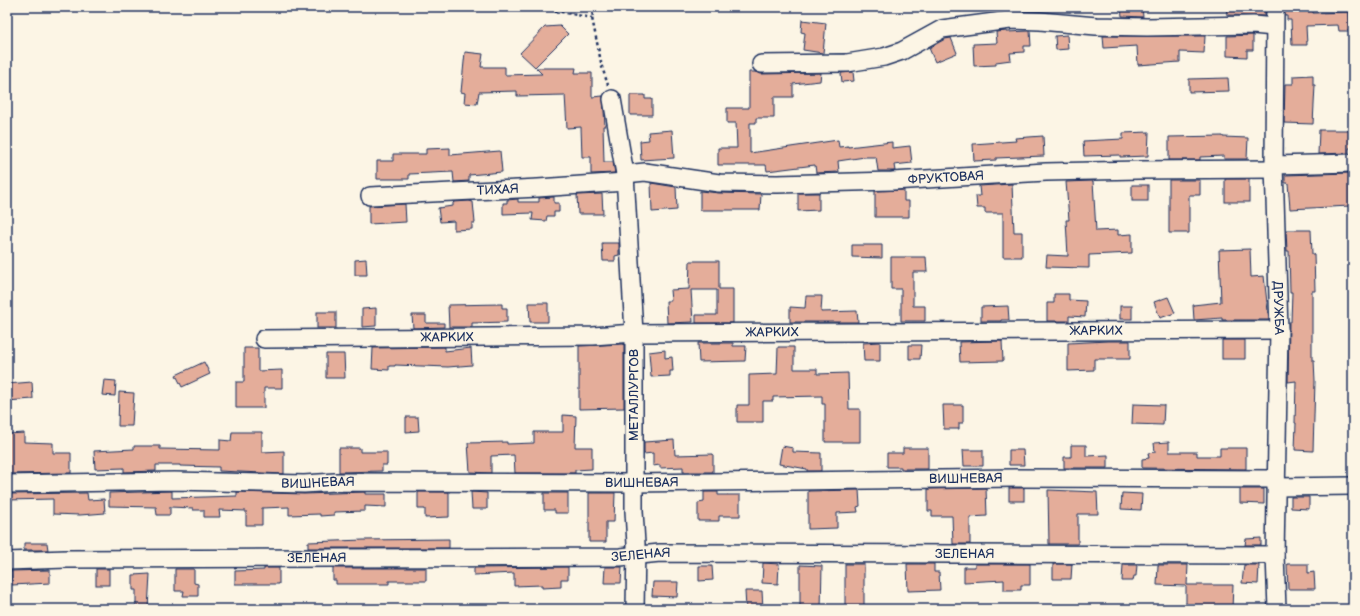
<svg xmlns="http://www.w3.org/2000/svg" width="1360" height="616" viewBox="0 0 1360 616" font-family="'Balsamiq Sans',sans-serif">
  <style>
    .building { fill: #e4ad9a; stroke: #1b2f5e }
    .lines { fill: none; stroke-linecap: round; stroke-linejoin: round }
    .street-casing { stroke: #1b2f5e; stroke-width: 20 }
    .path { stroke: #1b2f5e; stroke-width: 2.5; stroke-dasharray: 3 3; stroke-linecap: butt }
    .street { stroke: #fcf5e5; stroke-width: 17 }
    .labels { text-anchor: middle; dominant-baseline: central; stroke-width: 3; stroke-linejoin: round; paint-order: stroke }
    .street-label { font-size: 13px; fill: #1b2f5e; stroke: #fcf5e5 }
  </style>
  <rect width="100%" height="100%" fill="#fcf5e5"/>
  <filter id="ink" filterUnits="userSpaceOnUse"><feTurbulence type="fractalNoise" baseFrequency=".025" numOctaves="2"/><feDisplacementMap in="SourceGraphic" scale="8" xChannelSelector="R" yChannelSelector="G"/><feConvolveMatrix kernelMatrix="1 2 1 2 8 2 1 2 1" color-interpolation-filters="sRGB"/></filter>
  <g filter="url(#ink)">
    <g class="building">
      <path d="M1121 7H1142L1143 17 1122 16Z"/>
      <path d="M1226 7H1265V16L1227 15Z"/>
      <path d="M1285 7H1313V13L1349 12 1350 31H1339L1338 25 1306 26 1307 45H1292L1291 20H1287V16H1285Z"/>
      <path d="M802 20 826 23 823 53 803 50 805 33 801 32Z"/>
      <path d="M560 26 568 34 535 67 520 53 545 27Z"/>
      <path d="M1007 31V32L1030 31 1031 46H1024V52L1010 53 1011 60 996 62V65L974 66 973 44 997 43 996 32Z"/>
      <path d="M1067 35 1068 49 1056 50 1055 36Z"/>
      <path d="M1253 35V50H1247V57L1227 56V36Z"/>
      <path d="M1103 36H1205L1204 53 1180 52V62L1138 65 1137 46 1104 48Z"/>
      <path d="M951 38 957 53 935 62 929 48 945 39Z"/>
      <path d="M465 52 483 54 481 67H505V75L542 74 536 68H576L575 73H592V97L603 96 605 126H603L604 162H613L615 173 591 174V157H582L581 127 567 128 565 95 517 96V91L479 92 477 104 464 103 465 93 461 92Z"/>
      <path d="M749 72H755L761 74 821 73 820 81 793 84V97H774V118H756V123H750V153L838 140 839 147 848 146V147L892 142V148L910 146 912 163 894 165 895 171H878L876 157H865L838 161 839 172 816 173 815 165 767 171 766 165H718V148H737L736 123H727V108H749Z"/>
      <path d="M853 72 854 81 842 82 841 73Z"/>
      <path d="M1313 75V85H1315L1313 124 1284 123 1285 84H1293V76Z"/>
      <path d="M1228 78 1229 91 1189 92V79Z"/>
      <path d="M630 95H645V99H652V115H630Z"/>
      <path d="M672 130 674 158 641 160 640 141 649 140 648 132Z"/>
      <path d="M1319 130H1353V148H1349V153L1318 154Z"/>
      <path d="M1149 132 1148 156 1120 157V155L1084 156 1083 141 1123 139V133Z"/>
      <path d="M1043 136 1044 156 996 158V160L974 161 973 144 1016 141 1015 138Z"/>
      <path d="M1223 136V137L1248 138 1247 159H1224V156L1200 157V160H1169V137Z"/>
      <path d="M450 148V155L500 151 502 172 469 175V181L454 182 453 172 409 174V179H377V161H393V154H426V149Z"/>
      <path d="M1350 173V206L1290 209 1288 183H1285V175Z"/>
      <rect x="1225" y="179" width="24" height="23"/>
      <path d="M1169 180H1200V195H1189V233H1169Z"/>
      <path d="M1093 181 1096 231 1118 230V235L1132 234V253L1089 255V268L1046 267 1047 255 1068 256 1066 220H1069L1066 182Z"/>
      <path d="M651 183 676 187 677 210 652 212Z"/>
      <path d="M1012 184 1014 232H1022V257H1003V213H985V208H977L976 196H980L979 186Z"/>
      <rect x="1132" y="185" width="16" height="16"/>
      <path d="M904 190V201H909V217H875V191Z"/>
      <path d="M700 191 719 193 761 194 760 210H700Z"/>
      <path d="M798 193H819V210L798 211Z"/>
      <path d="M602 194 603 214H578L577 195Z"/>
      <path d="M554 197V203H559V212H554V216H547L546 221 532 220 533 213 503 214V203H507V200L518 199V202H539V198Z"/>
      <path d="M469 201 473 202 475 223H472V229L454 230V221L440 222 438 208 453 206V203L454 202Z"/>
      <path d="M405 204 406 222 369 224V206Z"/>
      <path d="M1286 230H1311L1312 254H1314L1315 291H1312V360H1314L1315 381 1313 451 1295 450 1296 423H1295L1296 381 1288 382 1289 322H1291L1292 292H1290L1289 251H1287Z"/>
      <path d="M602 243H619V255L615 256V261H603Z"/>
      <path d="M852 245H882V258L852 257Z"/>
      <path d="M1250 249 1251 277 1264 276 1269 320H1222V318L1194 320 1193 305 1221 302 1219 250Z"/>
      <path d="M891 257H926L927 272H913V306H925V321H901V289H891Z"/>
      <path d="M366 259 367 275H355V260Z"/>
      <path d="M690 261H719V289H733V323H696V315H717V290H691L693 322 667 323 666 301H671L670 290 689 289Z"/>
      <path d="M1054 294H1069V300L1086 301 1085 317 1069 316V321H1047V303H1054Z"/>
      <path d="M806 296H822L821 312 857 311 858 322H790V307L805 308Z"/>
      <path d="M1168 297 1175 313 1160 318 1154 302Z"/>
      <path d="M529 303H548V322H530Z"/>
      <path d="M502 304V308H507V322L472 323V327H449L448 305Z"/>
      <path d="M1008 306 1009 320H1001V321H981V307Z"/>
      <rect x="1120" y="306" width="12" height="13"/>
      <path d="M376 308V326L362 327V309Z"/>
      <rect x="317" y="312" width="19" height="16"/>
      <path d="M412 315H426V323H444V327L413 328Z"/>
      <rect x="1222" y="340" width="23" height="19"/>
      <path d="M1002 341 1003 361 960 362 959 342Z"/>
      <path d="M1108 341H1130V359H1094V370L1068 371V343Z"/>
      <path d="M880 342V361H864L863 343Z"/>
      <path d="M698 343H733V346H746L745 361 699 362Z"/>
      <path d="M624 344V408L579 409V346Z"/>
      <path d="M909 345H921L920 359H909Z"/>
      <path d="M445 347V351L471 348 472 365 448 367 395 365V366H389V370L372 369 373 348Z"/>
      <path d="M778 347H794V369H817V374L848 373 849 409H860V442H825V404H822V396L773 397V401H763V422H737V405H749V375L777 374Z"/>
      <path d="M244 348H258V371L282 370V388H264V408H236V382H244Z"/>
      <path d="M665 350V358L672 357 673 371H670V376L651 377 649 352Z"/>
      <path d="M326 354H344L345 378H326Z"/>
      <path d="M204 362 210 374 182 387 176 375Z"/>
      <path d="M104 380 116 381 115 396 102 395Z"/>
      <path d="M32 382 33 399 7 401V384Z"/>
      <path d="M119 392 134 393 132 426H118Z"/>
      <path d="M1133 404 1164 405 1163 425 1132 424Z"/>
      <path d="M943 405H963V423H959V429H944Z"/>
      <path d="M563 415 576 416 575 447H592V469L575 470V473H515L514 455 491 456V473L470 472 468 443 507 442V444L534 443V432H563Z"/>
      <path d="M406 417H418L419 431 406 432Z"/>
      <path d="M232 432H262V452L284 451V474L219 471V467L180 466V465H156V471L124 472V468L95 469 94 451 134 449V446H160V449L220 450V440L231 441Z"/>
      <path d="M24 433V442L53 443V453H71V473L7 474V434Z"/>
      <path d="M674 440 675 455 713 454V472H683V467L660 468V465L653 466V453L644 454V442Z"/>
      <path d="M1169 442V452H1197V456H1220V448H1246V469L1142 468V459L1149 458 1148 453 1155 452 1154 443Z"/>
      <path d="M1071 445H1086V456L1108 455V468H1064V457H1071Z"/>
      <path d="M782 446 793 448V452L821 453V471H807V469L779 464Z"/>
      <path d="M339 448H360V452H387V465H382V471L339 472Z"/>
      <path d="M903 448H928V469H901V467H887V453H903Z"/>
      <path d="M963 450H983V466H964Z"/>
      <path d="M1009 450H1023L1024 465H1009Z"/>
      <path d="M986 488 987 516 970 517V544H953L952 516H932V511H928V489Z"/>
      <rect x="1009" y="488" width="15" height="13"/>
      <path d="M1240 489H1264V504L1240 503Z"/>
      <path d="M859 490 860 506 857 507 858 512 837 513V528L808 529V491Z"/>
      <path d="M1048 490 1097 492 1098 514H1078V544H1049Z"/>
      <path d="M172 491V498L237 496V492L304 494 365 492V494H386V507L365 506V511L334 512V515L320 516V514L289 515V507L262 508V525H246V511L219 510 220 517H204V510H193V508L170 507V515H157L156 507 109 506V493Z"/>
      <path d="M418 492H449V517L425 518V509H418Z"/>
      <path d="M471 492 487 493V509H472Z"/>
      <path d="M704 492H718V495H740V516H719V521H698V503L704 502Z"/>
      <path d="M87 493 88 500 104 499 105 513 80 515 53 514V499L7 500V494Z"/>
      <path d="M544 493H568V513H555V510H544Z"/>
      <path d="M589 493H615L614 522H606V542H589Z"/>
      <path d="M1122 493 1142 494 1141 510 1121 509Z"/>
      <path d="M1291 497H1309V509L1291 508Z"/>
      <path d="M1261 538V545H1245L1246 539Z"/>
      <path d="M449 539V548H308V542L364 540Z"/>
      <path d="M24 543H47L48 550H24Z"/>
      <path d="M763 563 779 564 778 584 762 583Z"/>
      <rect x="845" y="564" width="19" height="45"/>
      <path d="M907 564H934V572H939L940 590 908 591Z"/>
      <path d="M975 564H1030V585H1021V590H1004V580L964 582V567H975Z"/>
      <path d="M1053 564H1072L1071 579H1053Z"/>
      <path d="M1287 564H1308V573L1314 572 1315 589H1288Z"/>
      <path d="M800 565 822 566 821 609H800Z"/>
      <path d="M1123 565H1137L1136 576H1134L1133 581H1122Z"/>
      <path d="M1158 565H1188L1187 585H1233L1232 609H1186V586L1157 585Z"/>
      <path d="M1244 565H1259L1258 584 1242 583Z"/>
      <path d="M699 566H712L713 580 699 581Z"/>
      <path d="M568 567V579H561V587L542 588V585L514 586V573L474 575V568Z"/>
      <path d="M605 567H622L621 583H604Z"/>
      <path d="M264 568H279V584H235V571L264 570Z"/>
      <path d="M333 568H426V581H389V584H336V580H333Z"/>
      <rect x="96" y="569" width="13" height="16"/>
      <path d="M175 569H194V583L198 584V596H183L184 591H175Z"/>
      <path d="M50 570V583L12 585 11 571Z"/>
      <path d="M150 574 148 609H136V590H133V575Z"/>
      <path d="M653 582H678L677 597 652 596Z"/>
      <path d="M745 591H762L763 609H746Z"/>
    </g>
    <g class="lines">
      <defs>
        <g id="street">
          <path id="s1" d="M1275 7 1274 165 1279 330 1275 555 1277 609"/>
          <path d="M761 64 847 63 884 57 902 51 942 29 1010 20 1040 21 1096 26 1147 27 1253 25 1274 27"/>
          <path d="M612 99 625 174 634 333V511L636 544 635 609"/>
          <path d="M1274 165 1353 163"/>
          <path id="s2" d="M625 174 645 172 719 183 777 184 892 181 1046 172 1139 170 1274 169"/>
          <path id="s3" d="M370 196 538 188 625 182"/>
          <path id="s4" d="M264 339 593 336 634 333 1279 330"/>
          <path id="s5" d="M7 484 174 481 304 484 335 482 634 483 1015 478 1276 479"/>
          <path d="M1276 487 1353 486"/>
          <path id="s6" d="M7 561 67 559 620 557 660 553 1275 555"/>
        </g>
      </defs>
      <use href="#street" class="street-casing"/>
      <g class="path">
        <path d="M553 7 552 10 592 18"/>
        <path d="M594 7 592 18 602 67 608 85"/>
      </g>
      <use href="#street" class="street"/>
    </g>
  </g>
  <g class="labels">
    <g class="street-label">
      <text stroke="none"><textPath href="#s2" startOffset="322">ФРУКТОВАЯ</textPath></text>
      <text stroke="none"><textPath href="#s3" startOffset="128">ТИХАЯ</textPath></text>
      <text stroke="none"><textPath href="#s1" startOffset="301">ДРУЖБА</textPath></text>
      <text stroke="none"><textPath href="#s4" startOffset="832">ЖАРКИХ</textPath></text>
      <text stroke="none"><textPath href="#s4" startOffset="508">ЖАРКИХ</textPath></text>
      <text stroke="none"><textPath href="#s4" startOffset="183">ЖАРКИХ</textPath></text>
      <text transform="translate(634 395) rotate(-90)">МЕТАЛЛУРГОВ</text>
      <text stroke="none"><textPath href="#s5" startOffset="959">ВИШНЕВАЯ</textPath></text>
      <text stroke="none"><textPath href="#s5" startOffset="311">ВИШНЕВАЯ</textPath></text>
      <text stroke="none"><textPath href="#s5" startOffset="635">ВИШНЕВАЯ</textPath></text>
      <text stroke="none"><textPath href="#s6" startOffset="958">ЗЕЛЕНАЯ</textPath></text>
      <text stroke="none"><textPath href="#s6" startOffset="634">ЗЕЛЕНАЯ</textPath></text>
      <text stroke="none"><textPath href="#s6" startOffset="310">ЗЕЛЕНАЯ</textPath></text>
    </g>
  </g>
  <rect width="1360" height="616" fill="none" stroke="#fcf5e5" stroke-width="24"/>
  <rect x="12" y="12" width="1336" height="592" fill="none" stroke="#1b2f5e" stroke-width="1.5" filter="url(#ink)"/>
</svg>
